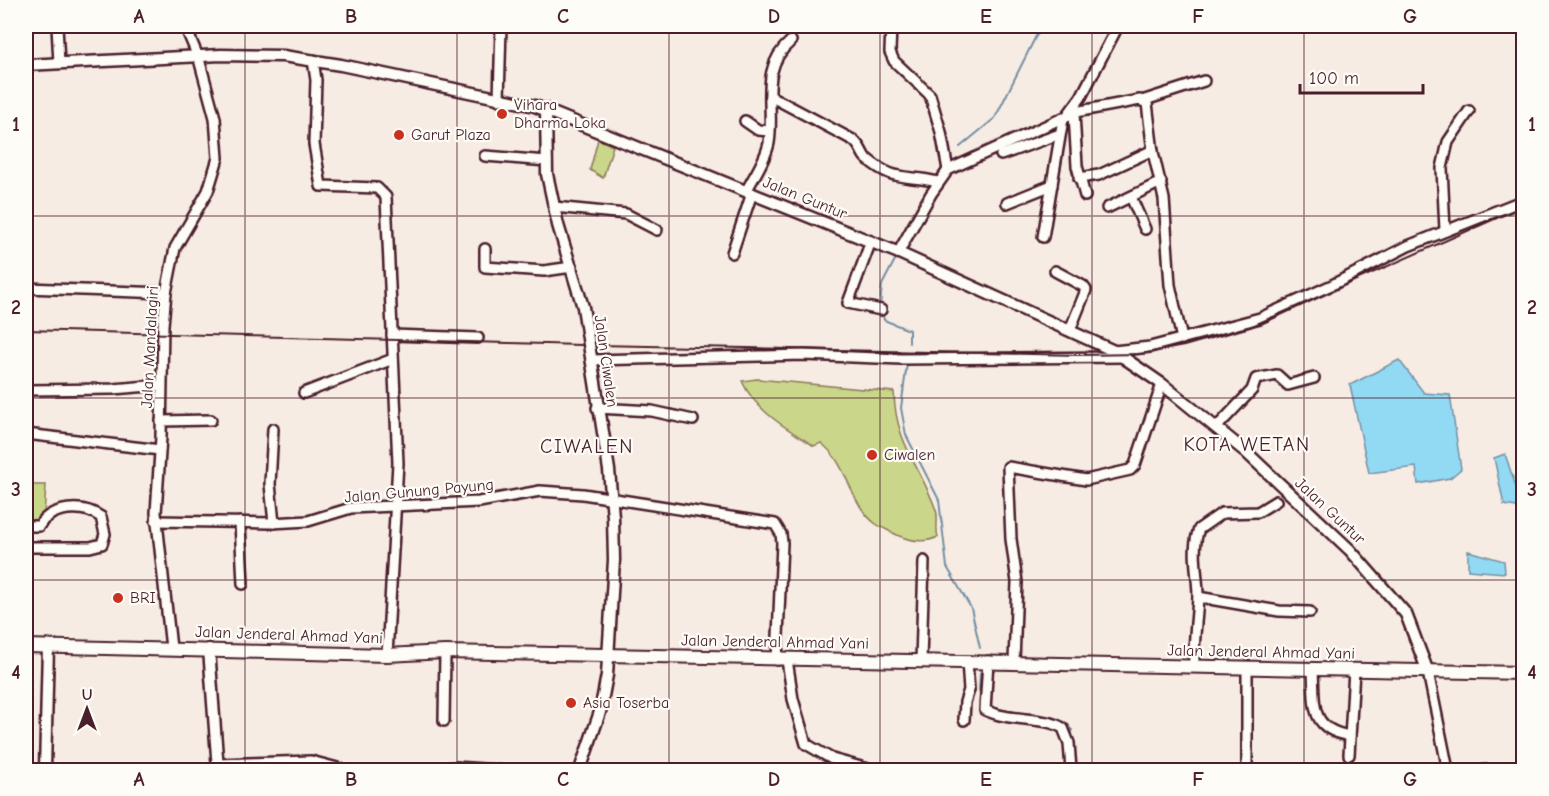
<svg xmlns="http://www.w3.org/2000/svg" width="1549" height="796" viewBox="0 0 1549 796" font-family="'Comic Neue',sans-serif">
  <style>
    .green { fill: #cad689; stroke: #8a7a5a; stroke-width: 1.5 }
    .water { fill: #92daf4; stroke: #758fa4; stroke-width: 1.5 }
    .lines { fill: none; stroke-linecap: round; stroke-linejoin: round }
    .stream { stroke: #758fa4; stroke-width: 2 }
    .minor-casing { stroke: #4a1f2b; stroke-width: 14 }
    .tertiary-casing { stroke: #4a1f2b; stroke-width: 15 }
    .secondary-casing { stroke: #4a1f2b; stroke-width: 16 }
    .minor { stroke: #fdfcf7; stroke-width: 9 }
    .tertiary { stroke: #fdfcf7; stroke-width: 10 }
    .secondary { stroke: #fdfcf7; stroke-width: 12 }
    .rail { stroke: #4a1f2b; stroke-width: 2 }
    .grid { fill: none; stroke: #4a1f2b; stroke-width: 1.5; stroke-opacity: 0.55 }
    .poi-dot { fill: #c8321e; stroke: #fdfcf7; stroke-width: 2 }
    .labels { text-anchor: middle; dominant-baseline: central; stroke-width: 4.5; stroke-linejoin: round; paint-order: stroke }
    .poi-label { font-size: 16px; fill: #4a1f2b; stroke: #fdfcf7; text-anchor: start }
    .street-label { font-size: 16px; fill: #4a1f2b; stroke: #fdfcf7 }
    .quarter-label { font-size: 20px; letter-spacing: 1.5px; fill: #4a1f2b; stroke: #fdfcf7 }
    .neatline { fill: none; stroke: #4a1f2b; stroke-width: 2 }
    .grid-label { font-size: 20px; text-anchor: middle; font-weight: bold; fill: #4a1f2b }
  </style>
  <rect width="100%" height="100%" fill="#f7ece3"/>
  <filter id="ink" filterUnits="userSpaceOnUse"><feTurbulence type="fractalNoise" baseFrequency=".0167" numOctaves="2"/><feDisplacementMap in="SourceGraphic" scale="12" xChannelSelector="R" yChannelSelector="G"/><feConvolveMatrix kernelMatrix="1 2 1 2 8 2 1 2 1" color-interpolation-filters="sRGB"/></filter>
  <g filter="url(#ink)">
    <g class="green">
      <path d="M598 139 613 146 603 178 590 170Z"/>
      <path d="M757 379 894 392C895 443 920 465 936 510 939 518 935 527 938 537 925 543 910 541 897 535 890 531 882 528 876 524 849 504 849 464 821 443L814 446C788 429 755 411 742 381Z"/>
      <path d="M26 485H46L44 515 35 521 26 522Z"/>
    </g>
    <g class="water">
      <path d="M1399 360 1424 393 1450 395 1461 469 1450 478 1418 484 1416 467 1369 473 1350 385Z"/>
      <path d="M1505 454 1523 508 1504 505 1494 458Z"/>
      <path d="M1468 551 1504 561 1505 573 1468 570Z"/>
    </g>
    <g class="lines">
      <g class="stream">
        <path d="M960 147 995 118 1036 36 1045 26"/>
        <path d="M932 201 939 191"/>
        <path d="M880 307 882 285 897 256"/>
        <path d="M882 312 884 320 909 330V343"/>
        <path d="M907 363 901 408 906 435 939 500 947 567 971 608 980 648"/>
        <path d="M980 673 979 690 982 699"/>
        <path d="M988 705 1011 713"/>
        <path d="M1065 727 1072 730V738"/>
      </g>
      <defs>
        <g id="minor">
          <path d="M57 26 59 63"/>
          <path d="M891 26 890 52 894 61 930 95 941 132 948 170"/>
          <path d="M313 60 316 80 314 144 321 186 377 188 386 197 398 463 387 655"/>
          <path d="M770 96 853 140C862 147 862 155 866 158 895 183 905 174 938 182"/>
          <path d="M499 100 501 26"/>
          <path d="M1145 100 1204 81"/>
          <path d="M1070 113 1140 100 1147 103 1153 152 1164 199 1170 285 1182 339"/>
          <path d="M1074 113 1077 166 1085 196"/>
          <path d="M745 121 758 130 769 131"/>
          <path d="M1001 155 1060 134"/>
          <path d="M485 156 547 161"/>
          <path d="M1079 178 1099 175 1153 150"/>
          <path d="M747 190C754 176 766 159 769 143 775 105 758 69 791 41"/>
          <path d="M1131 197 1145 229"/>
          <path d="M1007 203 1052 185"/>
          <path d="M554 207 626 214 657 230"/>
          <path d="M1107 208 1161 182"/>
          <path d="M1445 230 1442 168 1448 142 1469 111"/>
          <path d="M1043 237 1063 119"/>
          <path d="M871 241 848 303 881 310"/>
          <path d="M485 249V267L544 271 572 267"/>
          <path d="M732 253 752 193"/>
          <path d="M898 253 931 194 948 170 1067 116 1081 97 1118 26"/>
          <path d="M1055 271 1083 286 1086 290 1070 330"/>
          <path d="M26 288 166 293"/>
          <path d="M392 335 478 338"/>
          <path d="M1114 351 1150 347 1260 318 1334 284 1408 246 1524 200"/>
          <path d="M591 360 804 355 901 359 1125 357"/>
          <path d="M26 390 113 389 161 385"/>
          <path d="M304 393 393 359"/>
          <path d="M597 408 652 411 693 420"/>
          <path d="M161 421 211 420"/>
          <path d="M1216 428 1252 390 1256 379 1277 375 1288 385 1314 378"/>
          <path d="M273 429 270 484 274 523"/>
          <path d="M26 434 160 450"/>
          <path d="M156 521 271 523 308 521 351 508 479 502 540 491 583 494 775 524 781 534 782 543 777 660"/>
          <path d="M240 522 243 584"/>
          <path d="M26 526H39C51 506 83 504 101 517L105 534 102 544 90 547H26"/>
          <path d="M1198 597 1279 611 1310 612"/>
          <path d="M171 648 156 513 161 437 163 325 166 293 175 248 208 191 218 158 215 118 199 59 185 26"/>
          <path d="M787 660 793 699 806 744 832 759 872 770"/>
          <path d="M921 661 924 561"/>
          <path d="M988 661 985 710C1010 722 1043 716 1063 728L1069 743 1071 770"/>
          <path d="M1014 662 1017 582 1011 539 1008 467 1086 480 1130 470 1135 465 1162 384"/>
          <path d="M1194 667C1193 643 1197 620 1198 596 1198 575 1191 549 1199 529L1222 513 1258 512 1276 501"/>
          <path d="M1313 670C1315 705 1309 729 1350 736"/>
          <path d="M1428 672 1448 770"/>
          <path d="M964 720 965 702 969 690 967 661"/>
          <path d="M444 721 445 652"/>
          <path d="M1349 755 1354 670"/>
          <path d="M217 764 311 761 345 770"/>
          <path d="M425 770 456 767 498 770"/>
          <path d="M1247 770V668"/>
          <path d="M1478 770H1486"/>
        </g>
        <g id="tertiary">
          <path d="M26 65 221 55 283 56 341 65 535 106 899 253 1114 351 1162 384 1246 452 1350 550 1406 614 1428 672"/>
          <path d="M546 109 547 174 558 225 583 307 609 470 613 517 614 560 607 675 600 712 580 770"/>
          <path d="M209 649 218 770"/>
          <path d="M45 770 48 646"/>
        </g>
        <path id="secondary" d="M26 646 387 655 445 652 1524 673"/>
      </defs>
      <use href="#minor" class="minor-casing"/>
      <use href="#tertiary" class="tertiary-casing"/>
      <use href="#secondary" class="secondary-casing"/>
      <use href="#minor" class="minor"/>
      <use href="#tertiary" class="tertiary"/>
      <use href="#secondary" class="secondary"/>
      <g class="rail">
        <path d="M26 330 581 345"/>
        <path d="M597 345 1079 355 1141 354 1184 346 1250 327 1524 206"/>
      </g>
    </g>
  </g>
  <path class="grid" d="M245 26V770M457 26V770M669 26V770M880 26V770M1092 26V770M1304 26V770M26 216H1524M26 398H1524M26 580H1524"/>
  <g class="poi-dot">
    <circle cx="502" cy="114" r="6"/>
    <circle cx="399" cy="135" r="6"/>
    <circle cx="872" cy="455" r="6"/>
    <circle cx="118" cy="598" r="6"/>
    <circle cx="571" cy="703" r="6"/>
  </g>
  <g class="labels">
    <g class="poi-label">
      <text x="514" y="105">Vihara<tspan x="514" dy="18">Dharma Loka</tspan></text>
      <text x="411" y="135">Garut Plaza</text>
      <text x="884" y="455">Ciwalen</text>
      <text x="130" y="598">BRI</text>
      <text x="583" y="703">Asia Toserba</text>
    </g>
    <g class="street-label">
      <text transform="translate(805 198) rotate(22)">Jalan Guntur</text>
      <text transform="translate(150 347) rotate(-87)">Jalan Mandalagiri</text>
      <text transform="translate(606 361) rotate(82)">Jalan Ciwalen</text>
      <text transform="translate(419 491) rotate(-5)">Jalan Gunung Payung</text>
      <text transform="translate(1330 511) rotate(43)">Jalan Guntur</text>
      <text transform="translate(289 635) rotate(2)">Jalan Jenderal Ahmad Yani</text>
      <text transform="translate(775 642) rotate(1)">Jalan Jenderal Ahmad Yani</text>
      <text transform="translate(1261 652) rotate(1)">Jalan Jenderal Ahmad Yani</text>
    </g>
    <g class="quarter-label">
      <text x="1247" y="444">KOTA WETAN</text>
      <text x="587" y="446">CIWALEN</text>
    </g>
  </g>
  <rect width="1549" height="796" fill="none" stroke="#fdfcf7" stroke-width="66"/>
  <g transform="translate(87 709)" stroke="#fdfcf7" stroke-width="4.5" paint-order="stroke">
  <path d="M0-4.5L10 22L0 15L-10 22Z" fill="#4a1f2b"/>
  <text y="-9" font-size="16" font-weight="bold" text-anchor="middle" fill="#4a1f2b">U</text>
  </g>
  <path d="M1300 84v9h123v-9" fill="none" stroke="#4a1f2b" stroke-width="3"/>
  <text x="1309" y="84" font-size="18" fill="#4a1f2b" stroke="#fdfcf7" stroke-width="4.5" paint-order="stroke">100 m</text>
  <rect x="33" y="33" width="1483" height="730" class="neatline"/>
  <g class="grid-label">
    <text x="139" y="23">A</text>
    <text x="351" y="23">B</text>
    <text x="563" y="23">C</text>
    <text x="774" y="23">D</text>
    <text x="986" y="23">E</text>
    <text x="1198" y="23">F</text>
    <text x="1410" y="23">G</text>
    <text x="16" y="131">1</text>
    <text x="1532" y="131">1</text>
    <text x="16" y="314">2</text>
    <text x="1532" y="314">2</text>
    <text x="16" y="496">3</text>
    <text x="1532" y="496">3</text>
    <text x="16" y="679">4</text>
    <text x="1532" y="679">4</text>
    <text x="139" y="786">A</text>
    <text x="351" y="786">B</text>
    <text x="563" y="786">C</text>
    <text x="774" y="786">D</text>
    <text x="986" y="786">E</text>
    <text x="1198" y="786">F</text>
    <text x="1410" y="786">G</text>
  </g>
</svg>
